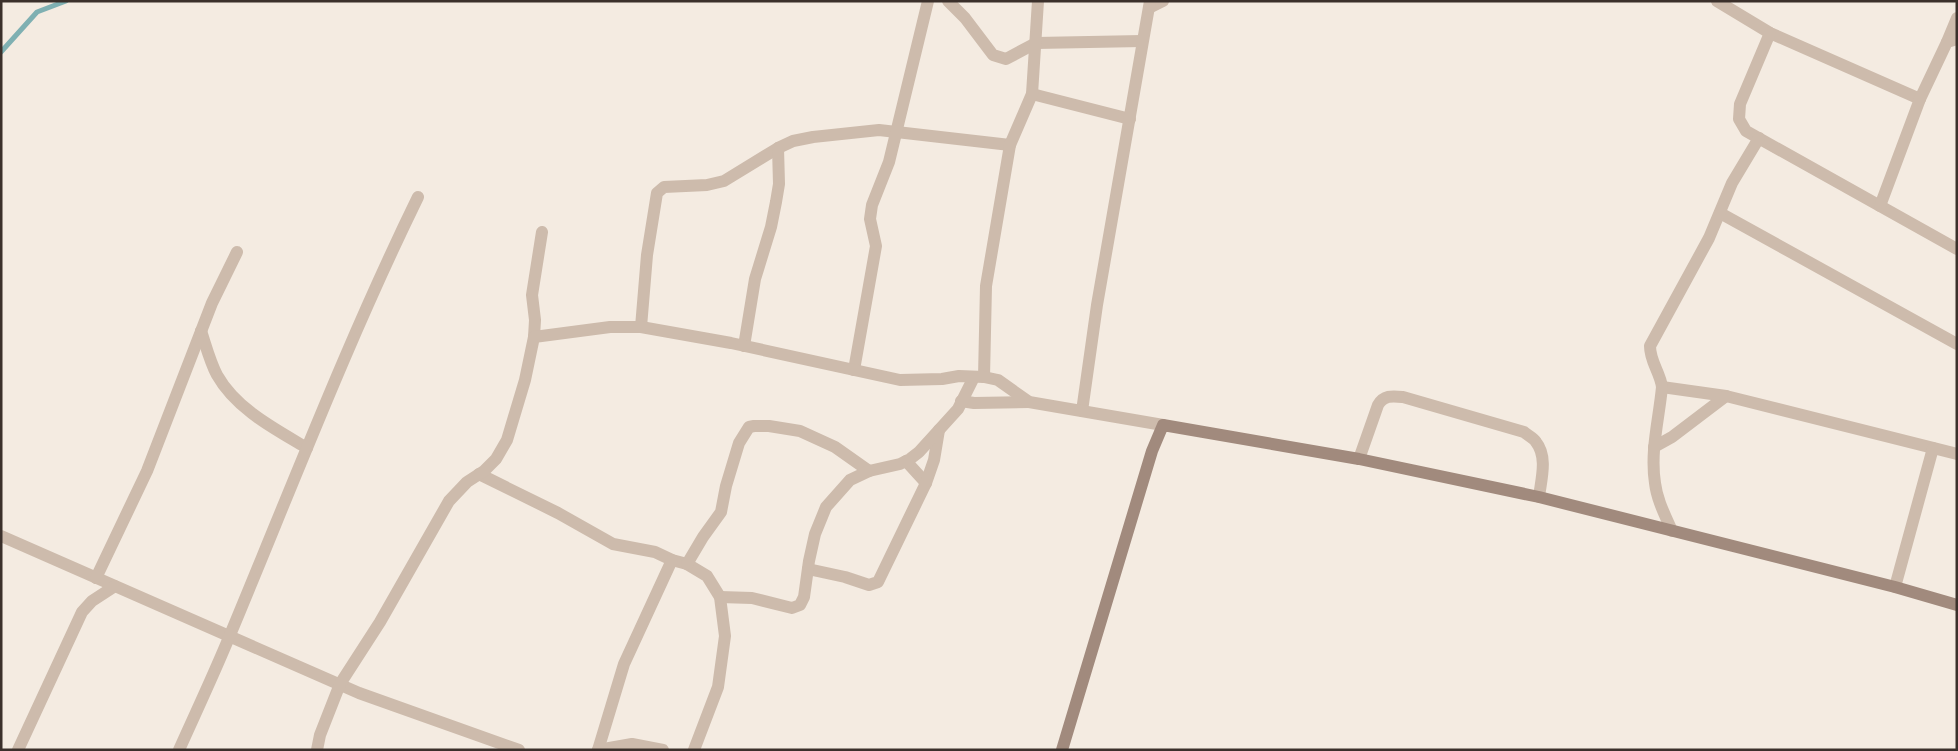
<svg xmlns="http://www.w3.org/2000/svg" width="1958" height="751" viewBox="0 0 1958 751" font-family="'Varela Round',sans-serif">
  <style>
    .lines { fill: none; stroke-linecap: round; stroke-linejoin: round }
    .stream { stroke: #7fb0b2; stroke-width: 5 }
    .street { stroke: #cdbbac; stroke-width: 12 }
    .secondary { stroke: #a18a7d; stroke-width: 12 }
  </style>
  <rect width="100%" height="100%" fill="#f4ebe1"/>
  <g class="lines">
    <path class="stream" d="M1 52 37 12 66 1"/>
    <g class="street">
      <path d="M948 1 965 18 993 55 1006 59 1036 43 1142 41"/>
      <path d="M1717 1 1770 33 1920 99"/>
      <path d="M1149 8 1163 1"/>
      <path d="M1770 33 1740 104 1739 119 1746 131 1957 249"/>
      <path d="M1947 42 1957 18"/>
      <path d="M1032 94 1130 119"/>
      <path d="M1880 206 1920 99 1947 42 1957 39"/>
      <path d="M1720 213 1957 344"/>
      <path d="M641 327 647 255 657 193 664 187 707 185 724 181 778 148 793 141 813 137 879 130 1010 145"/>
      <path d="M201 331C206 346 210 362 217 375 236 409 275 429 307 448"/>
      <path d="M534 337 535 320 532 295 542 232"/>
      <path d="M744 346 755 279 771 227 776 202 779 184 778 148"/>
      <path d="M854 370 876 246 870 219 872 205 889 162 928 1"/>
      <path d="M984 377 986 286 1010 145 1032 94 1038 1"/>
      <path d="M1662 387 1726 396 1957 454"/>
      <path d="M961 401 974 403 1029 402"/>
      <path d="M1082 411 1097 305 1150 1"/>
      <path d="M1654 447 1672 437 1726 396"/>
      <path d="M1359 459 1378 405C1384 395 1392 396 1403 397L1524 432C1527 435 1534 438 1536 442 1548 457 1541 480 1539 497"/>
      <path d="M906 461 926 483"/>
      <path d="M479 474 558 513 613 544 655 552 672 560 687 564 707 576 720 597 725 636 718 687 694 750"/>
      <path d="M1672 531C1665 515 1657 500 1655 483 1650 451 1659 419 1662 387 1660 372 1650 362 1650 346L1709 238 1732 183 1759 138"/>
      <path d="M1 536 359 693 519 750"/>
      <path d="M687 564 703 537 721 512 726 486 739 443 749 427 754 426H769L800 431 835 447 869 471"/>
      <path d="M808 569 845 577 869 585 878 582 926 483 934 460 939 430"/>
      <path d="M96 578 147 471 212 303 237 252"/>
      <path d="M1895 587 1933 448"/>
      <path d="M720 597 752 598 792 608 800 605 804 597 809 561 815 534 826 507 850 480 869 471 900 464 910 459 919 452 958 409 974 377"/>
      <path d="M18 750 82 612 92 601 115 586"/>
      <path d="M179 750C196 712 214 674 230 635 291 489 348 340 418 197"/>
      <path d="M317 750 320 735 340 684 380 622 449 501 467 482 484 471 496 459 507 440 525 380 534 337 610 327H641L731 343 900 380 942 379 959 376 984 377 998 380 1029 402 1163 425"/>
      <path d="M598 750 624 664 672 560"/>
      <path d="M598 750 632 744 663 750"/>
    </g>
    <path class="secondary" d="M1062 750 1152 451 1163 425 1359 459 1539 497 1895 587 1957 605"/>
  </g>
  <rect width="1958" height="751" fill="none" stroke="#3b302b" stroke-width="5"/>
</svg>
